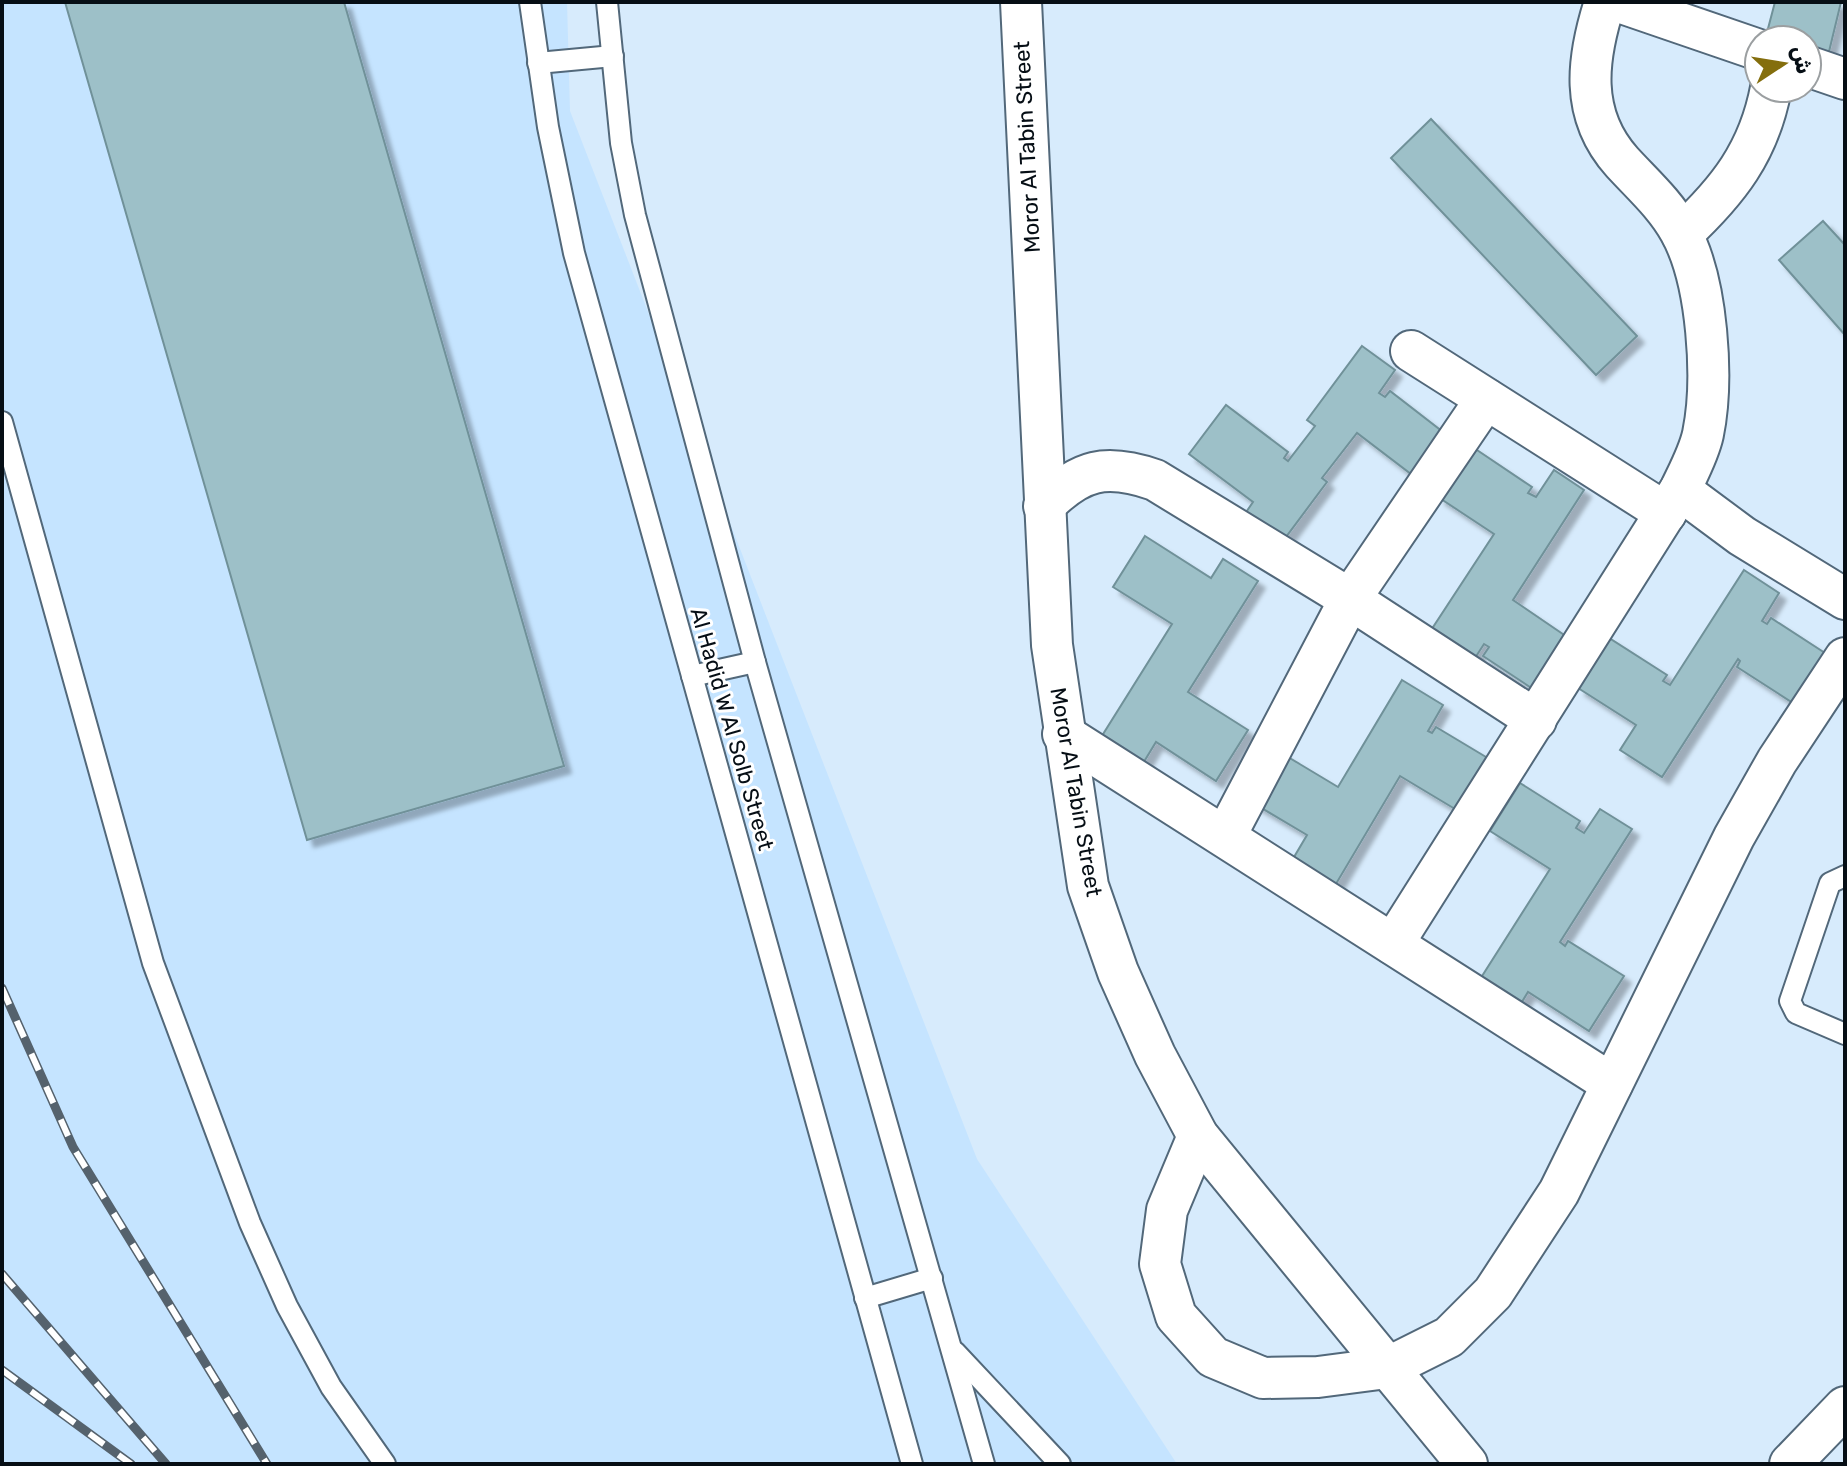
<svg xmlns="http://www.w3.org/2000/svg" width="1847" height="1466" viewBox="0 0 1847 1466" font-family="Rubik,Vazirmatn,sans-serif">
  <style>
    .built { fill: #c5e4ff }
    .building { fill: #9dc0c8; stroke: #709199; stroke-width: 2; filter: url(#shadow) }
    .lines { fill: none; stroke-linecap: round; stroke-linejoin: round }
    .lane-casing { stroke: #52687a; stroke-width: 24 }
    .street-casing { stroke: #52687a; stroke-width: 44 }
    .lane { stroke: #fff; stroke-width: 20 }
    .street { stroke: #fff; stroke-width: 40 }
    .rail-casing { stroke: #55626d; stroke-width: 9 }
    .rail { stroke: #fff; stroke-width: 6; stroke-dasharray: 18; stroke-linecap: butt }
    .labels { text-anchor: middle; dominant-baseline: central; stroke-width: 6; stroke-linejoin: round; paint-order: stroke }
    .street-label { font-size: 22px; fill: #060e15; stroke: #fff }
  </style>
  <defs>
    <filter id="shadow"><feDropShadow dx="7" dy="7" stdDeviation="2" flood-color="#0004"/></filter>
  </defs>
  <rect width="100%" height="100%" fill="#d7ebfc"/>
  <path class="built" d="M2 2H567L570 111 977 1159 1177 1464H2Z"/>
  <g class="building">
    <path d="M65 2H344L564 766 307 840Z"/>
    <path d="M1775 2H1841L1826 64 1807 59V40H1765Z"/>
    <path d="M1431 119 1637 336 1596 375 1391 158Z"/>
    <path d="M1823 221 1845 245V335L1779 260Z"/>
    <path d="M1362 346 1395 370 1379 393 1385 397 1390 391 1443 432 1411 474 1357 433 1322 478 1327 482 1277 549 1240 521 1253 502 1189 454 1226 405 1288 452 1284 458 1288 461 1315 426 1307 420Z"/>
    <path d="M1471 446 1532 487 1528 493 1536 497 1554 470 1584 490 1513 600 1573 641 1539 693 1483 656 1489 647 1484 644 1466 672 1422 644 1494 534 1438 497Z"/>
    <path d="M1145 536 1211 578 1223 559 1258 581 1188 692 1248 730 1216 781 1156 742 1142 765 1100 739 1172 624 1113 587Z"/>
    <path d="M1744 570 1779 593 1762 621 1767 624 1771 618 1825 653 1793 703 1737 667 1740 661 1738 659 1662 777 1620 750 1636 725 1578 688 1609 638 1667 675 1663 681 1670 685Z"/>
    <path d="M1402 680 1443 705 1428 731 1432 733 1436 727 1491 760 1460 812 1400 776 1330 894 1287 869 1307 835 1248 800 1278 751 1338 787Z"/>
    <path d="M1520 783 1580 821 1576 828 1584 833 1600 809 1632 829 1560 942 1565 946 1568 941 1624 976 1589 1031 1528 992 1517 1010 1477 984 1550 869 1490 831Z"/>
  </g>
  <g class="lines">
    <defs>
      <g id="lane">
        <path d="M530 2 548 127 574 253 912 1464"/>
        <path d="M607 2 621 143 635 215 755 662 984 1464"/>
        <path d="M538 63 613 56"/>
        <path d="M2 422 153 963 250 1223 287 1306 331 1387 385 1464"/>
        <path d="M692 676 755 662"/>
        <path d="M1845 876 1830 883 1790 1001 1796 1013 1845 1034"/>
        <path d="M865 1298 932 1278"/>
        <path d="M955 1352 1060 1464"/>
      </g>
      <g id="street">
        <path d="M1021 2 1052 645 1088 886 1118 972 1155 1055 1198 1136 1467 1464"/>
        <path d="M1619 2 1759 50"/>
        <path d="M1807 66 1845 79"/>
        <path d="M1682 234C1728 191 1759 152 1771 88"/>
        <path d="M1411 351 1666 513"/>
        <path d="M1680 490 1742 536 1845 599"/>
        <path d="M1044 506C1080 469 1106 463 1155 480L1350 599 1536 720"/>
        <path d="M1063 734 1612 1084"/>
        <path d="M1226 835 1350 599 1486 399"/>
        <path d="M1393 944 1680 490C1688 473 1699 453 1703 434 1714 380 1708 281 1680 231 1665 204 1643 185 1622 162 1579 114 1587 58 1605 2"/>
        <path d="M1198 1136 1167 1210 1160 1264 1176 1316 1213 1357 1263 1378 1318 1377 1387 1368 1449 1337 1493 1293 1559 1192 1734 837 1777 761 1845 658"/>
        <path d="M1790 1464 1845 1407"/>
      </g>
    </defs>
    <use href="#lane" class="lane-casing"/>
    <use href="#street" class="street-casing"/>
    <use href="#lane" class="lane"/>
    <use href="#street" class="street"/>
    <defs>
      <g id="rail">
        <path d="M2 988 73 1147 267 1464"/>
        <path d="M2 1274 166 1464"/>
        <path d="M2 1370 131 1464"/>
      </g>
    </defs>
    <use href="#rail" class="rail-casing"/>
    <use href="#rail" class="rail"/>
  </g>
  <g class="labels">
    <g class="street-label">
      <text transform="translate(1027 147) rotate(-93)">Moror Al Tabin Street</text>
      <text transform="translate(732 729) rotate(74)">Al Hadid W Al Solb Street</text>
      <text transform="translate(1076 792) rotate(80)">Moror Al Tabin Street</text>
    </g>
  </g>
  <rect width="1847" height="1466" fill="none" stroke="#060e15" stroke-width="8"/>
  <g transform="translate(1783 64) rotate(78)"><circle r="38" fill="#ffffff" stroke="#9b9fa1" stroke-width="2"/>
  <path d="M0-6L14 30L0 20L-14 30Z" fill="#846e0d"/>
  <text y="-12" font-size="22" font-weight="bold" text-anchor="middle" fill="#060e15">ش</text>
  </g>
</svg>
